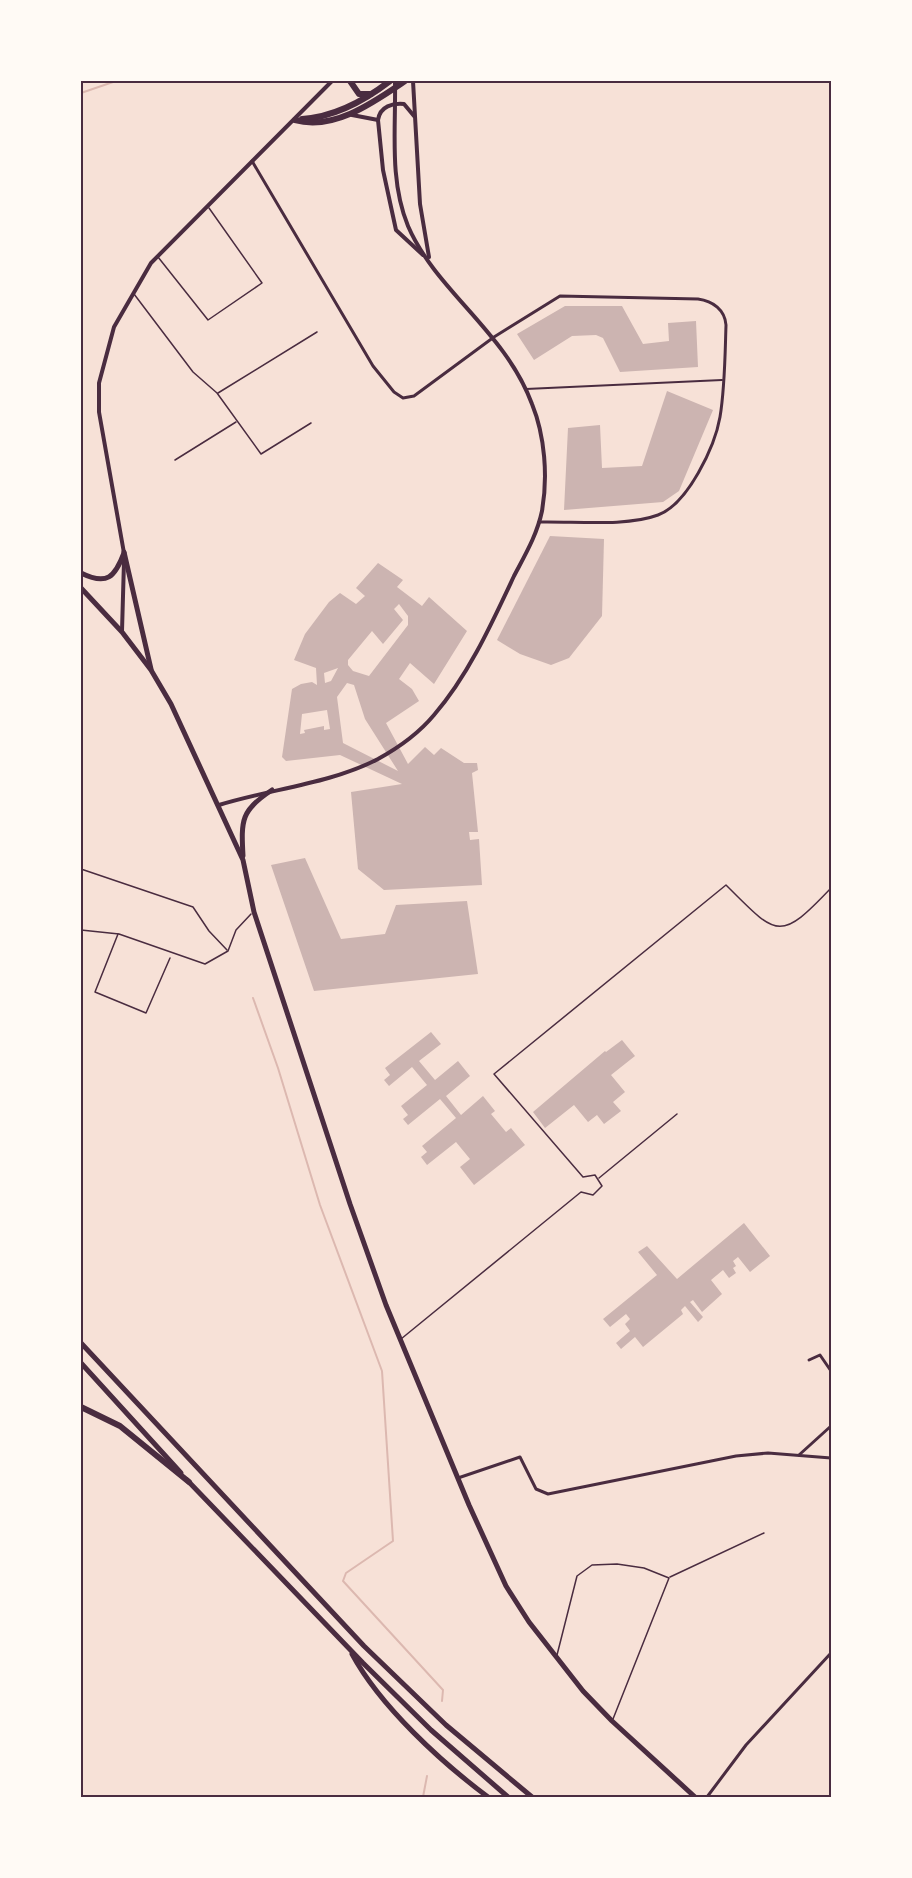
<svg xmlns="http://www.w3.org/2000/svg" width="912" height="1878" viewBox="0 0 912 1878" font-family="Karla,sans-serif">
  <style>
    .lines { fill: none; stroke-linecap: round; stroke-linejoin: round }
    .stream { stroke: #dcb8b0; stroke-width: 2 }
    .building { fill: #ccb4b1; fill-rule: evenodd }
    .service { stroke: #4a2c40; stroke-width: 1.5 }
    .pedestrian { stroke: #4a2c40; stroke-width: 2 }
    .minor { stroke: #4a2c40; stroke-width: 3 }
    .tertiary { stroke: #4a2c40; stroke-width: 4 }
    .primary { stroke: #4a2c40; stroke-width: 5 }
    .trunk { stroke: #4a2c40; stroke-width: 5 }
    .motorway { stroke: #4a2c40; stroke-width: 6 }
    .neatline { fill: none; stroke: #4a2c40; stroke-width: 2 }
  </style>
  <rect width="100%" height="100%" fill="#f7e1d7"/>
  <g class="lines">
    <g class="stream">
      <path d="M81 93 116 81"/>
      <path d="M253 998 278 1068 320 1205 382 1371 393 1541 346 1573 343 1581 443 1690 442 1701"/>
      <path d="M423 1797 427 1776"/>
    </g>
  </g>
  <g class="building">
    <path d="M565 306H622L643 344 669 341 668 323 696 321 698 367 620 372 603 338 596 335 572 336 534 360 517 334Z"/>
    <path d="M667 391 713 410 679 491 663 502 564 510 568 428 600 425 602 468 642 466Z"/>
    <path d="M550 536 604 539 602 616 569 658 551 665 520 654 497 640Z"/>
    <path d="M378 563 403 580 397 587 422 606 429 597 467 631 434 684 410 663 399 679 412 689 419 701 386 723 408 764 425 747 434 755 441 748 464 763H477L478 770 472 773 478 832H469L470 840 479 839 482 885 384 890 358 869 351 792 402 784 340 755 286 761 282 757 292 689 301 684 312 682 317 685 316 668 294 660 305 634 329 602 340 593 356 604 365 596 356 588ZM399 604 408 616V625L369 676 353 671 348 665V660L372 631 383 644 403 620 394 609ZM338 668 331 681 325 683 324 673ZM347 683 354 685 365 719 398 771 343 743 337 697ZM327 710 330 729 324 730V726L304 730 305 733 300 734 302 714Z"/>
    <path d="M305 858 341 939 385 934 396 905 467 901 478 974 314 991 271 865Z"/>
    <path d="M431 1032 441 1044 419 1061 435 1080 458 1061 470 1076 446 1096 461 1115 483 1096 495 1111 491 1114 506 1132 511 1128 525 1145 474 1185 460 1167 470 1159 456 1142 427 1165 421 1157 427 1152 422 1146 456 1118 440 1099 408 1125 403 1119 408 1115 401 1106 427 1085 412 1067 389 1086 384 1080 390 1075 385 1068Z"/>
    <path d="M622 1040 635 1056 611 1075 625 1092 613 1102 621 1111 604 1124 597 1115 588 1122 574 1105 545 1128 533 1112 605 1051 606 1052Z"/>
    <path d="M744 1223 770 1256 750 1272 738 1257 733 1261 736 1266 733 1268 736 1273 729 1278 723 1270 711 1280 722 1294 702 1312 693 1300 690 1302 703 1317 698 1322 685 1306 681 1310 683 1314 643 1347 635 1337 621 1349 616 1343 630 1331 625 1324 630 1319 626 1314 610 1327 603 1319 657 1275 638 1252 647 1246 677 1279Z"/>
  </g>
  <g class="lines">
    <g class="service">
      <path d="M158 257 208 320 262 283 209 208"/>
      <path d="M134 294 193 372 217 393 261 454 311 423"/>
      <path d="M218 393 317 332"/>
      <path d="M175 460 236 422"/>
      <path d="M81 869 193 907 209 931 227 950"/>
      <path d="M81 930 119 934 205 964 228 951 236 930 251 914"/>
      <path d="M118 934 95 992 146 1013 170 958"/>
      <path d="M599 1178 677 1114"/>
      <path d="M401 1339 581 1192 593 1195 602 1186 595 1175 583 1177 494 1074 726 885C777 936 779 943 831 888"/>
      <path d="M670 1577 764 1533"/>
      <path d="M557 1655 577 1576 592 1565 617 1564 644 1568 669 1578 613 1719"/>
    </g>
    <path class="pedestrian" d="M526 389 722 380"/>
    <g class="minor">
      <path d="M252 161 373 366 394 392 403 398 414 396 494 337 560 296 698 299C713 301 725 310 726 325 725 355 725 387 720 417 715 446 688 504 658 515 626 527 574 521 539 522"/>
      <path d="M809 1360 820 1355 831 1371"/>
      <path d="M799 1455 831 1426"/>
      <path d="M458 1478 520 1457 536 1489 548 1494 736 1456 768 1453 831 1458"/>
      <path d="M707 1797 746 1745 831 1653"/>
    </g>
    <g class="tertiary">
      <path d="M413 81 420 204 429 257"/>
      <path d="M352 115 378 120 383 170 396 230 423 255"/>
      <path d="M378 120C380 106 393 103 404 104L414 116"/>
      <path d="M124 553 99 412V383L114 327 151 263 332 81"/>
      <path d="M122 631 124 561"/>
      <path d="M219 805C270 789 330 784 378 759 398 748 419 733 434 715 468 676 492 623 514 576 525 555 537 535 542 511 548 477 545 436 532 404 505 331 436 291 408 226 389 180 396 129 395 81"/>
    </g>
    <g class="primary">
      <path d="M124 552 151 669"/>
      <path d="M81 573C107 586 115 577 124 553"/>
      <path d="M81 588 122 632 151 670 171 704 243 860 254 912 350 1204 386 1305 469 1505 506 1586 529 1622 583 1691 612 1721 695 1797"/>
      <path d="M243 856C241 820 241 810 272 790"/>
    </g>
    <g class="trunk">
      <path d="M81 1343 364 1646 446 1725 532 1797"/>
      <path d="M81 1363 181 1473"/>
      <path d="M187 1480 363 1663 431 1730 508 1797"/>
      <path d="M352 1654C380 1706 441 1762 488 1797"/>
    </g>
    <g class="motorway">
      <path d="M350 81 359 94H371"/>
      <path d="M302 119C335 117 364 101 390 81"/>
      <path d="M295 120C334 131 374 102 405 81"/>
      <path d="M81 1407 120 1426 189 1482"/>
    </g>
  </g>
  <rect width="912" height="1878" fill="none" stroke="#fffaf5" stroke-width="165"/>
  <rect x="82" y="82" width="748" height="1714" class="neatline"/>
</svg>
